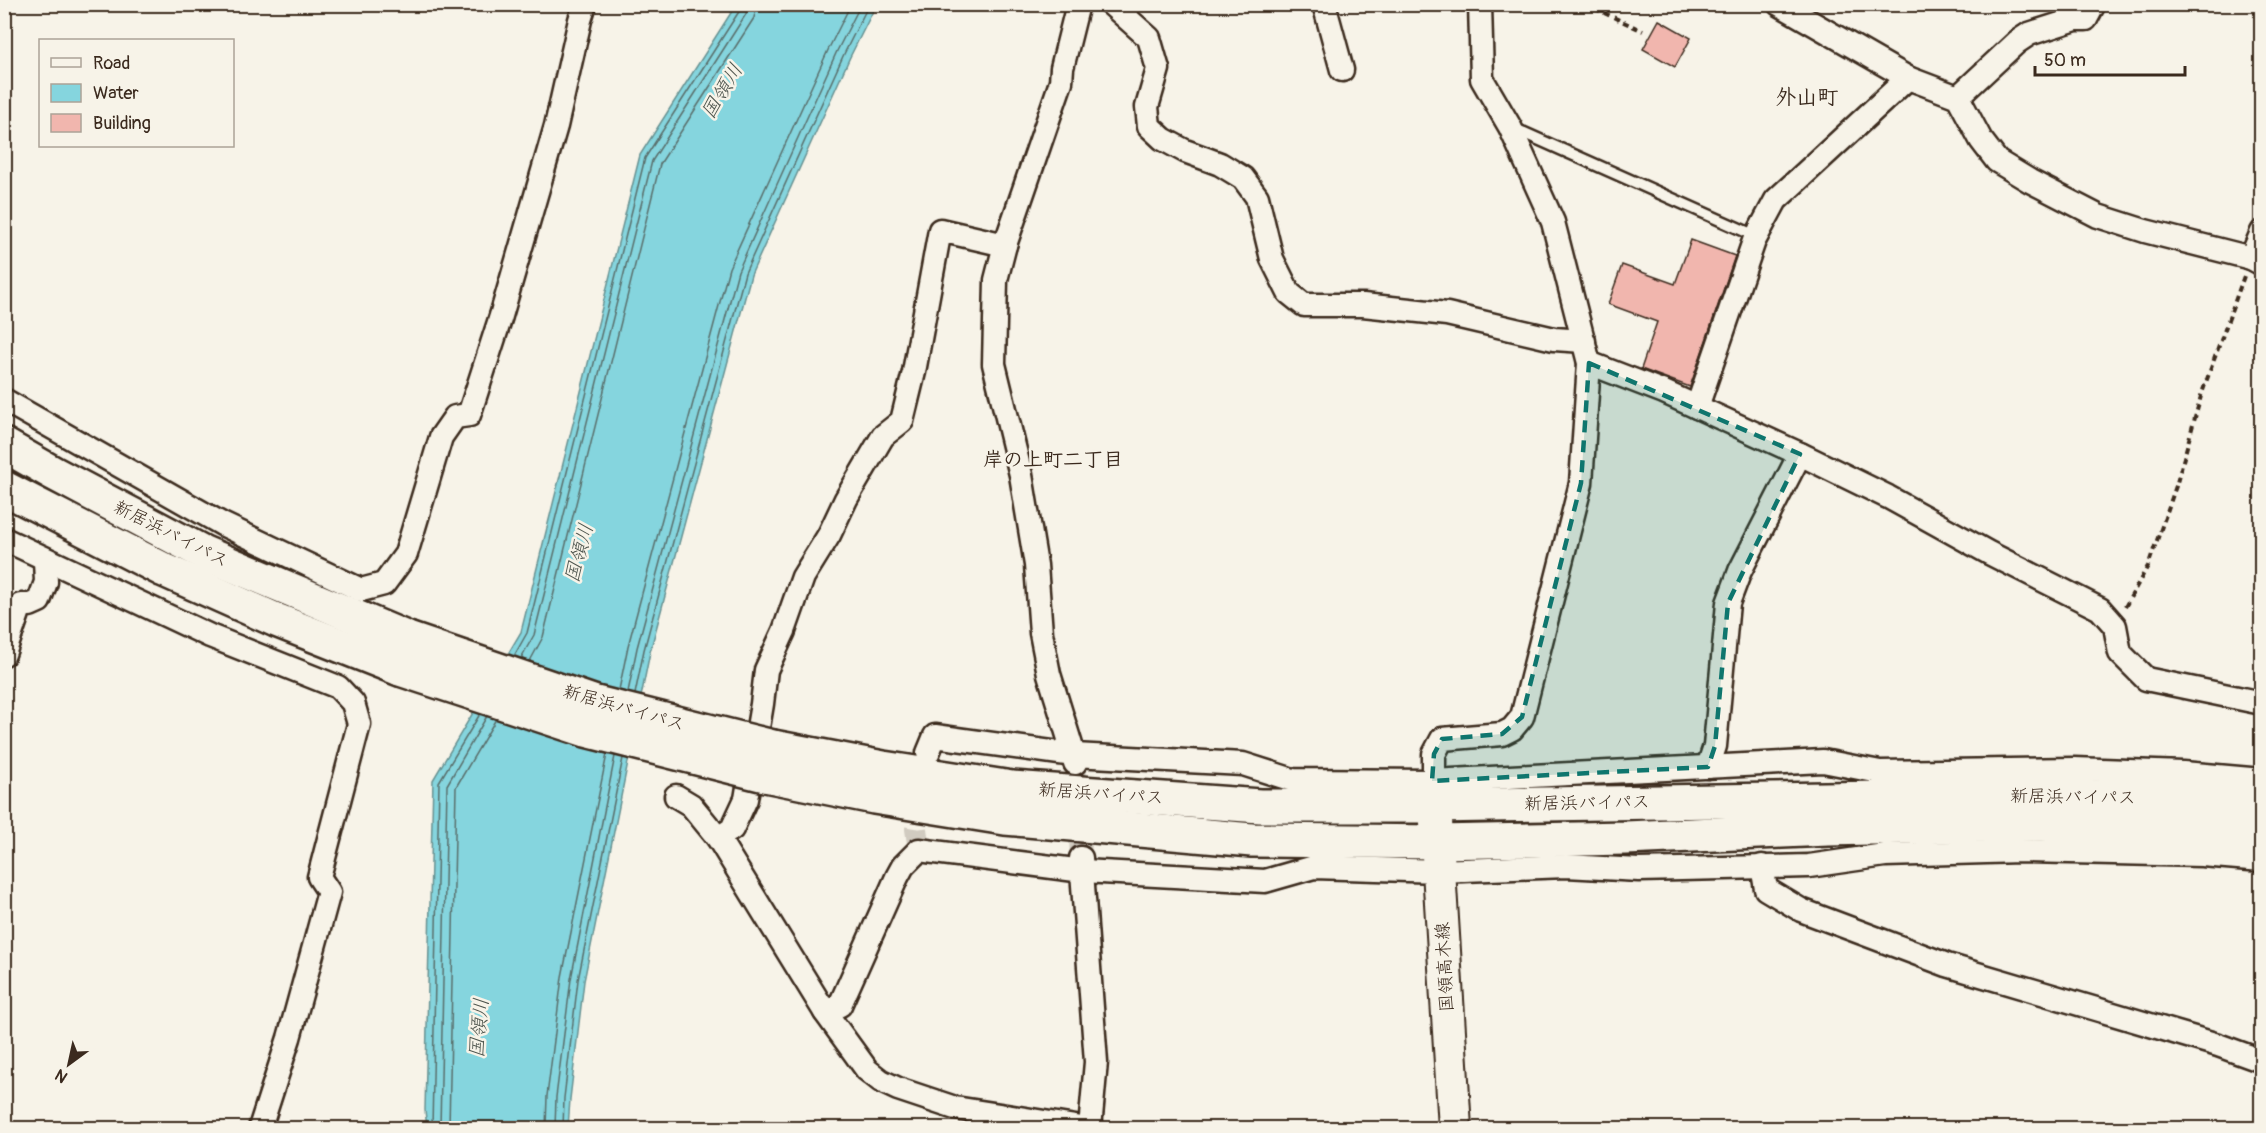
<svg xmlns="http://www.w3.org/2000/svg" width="2266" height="1133" viewBox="0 0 2266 1133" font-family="Pangolin,'Klee One',sans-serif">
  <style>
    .water { fill: #85d5de; stroke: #679191; stroke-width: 1.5 }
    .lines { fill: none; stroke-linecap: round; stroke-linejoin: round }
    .shore { stroke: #596e6b; stroke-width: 1.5 }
    .building { fill: #f1b6ae; stroke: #3b2a1e; stroke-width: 1.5 }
    .minor-tunnel { stroke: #d1cbc0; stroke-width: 22; stroke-dasharray: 22 11; stroke-linecap: butt }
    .service-casing { stroke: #3b2a1e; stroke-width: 15 }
    .minor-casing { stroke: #3b2a1e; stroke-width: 27 }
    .secondary-casing { stroke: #3b2a1e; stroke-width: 36 }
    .trunk-casing { stroke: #3b2a1e; stroke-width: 38 }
    .path { stroke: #3b2a1e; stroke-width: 4; stroke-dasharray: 6 4.5; stroke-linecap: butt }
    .service { stroke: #f7f3e8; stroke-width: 10 }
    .minor { stroke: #f7f3e8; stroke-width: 22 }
    .secondary { stroke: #f7f3e8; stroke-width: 32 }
    .trunk { stroke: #f7f3e8; stroke-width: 33 }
    .trunk-bridge-casing { stroke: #3b2a1e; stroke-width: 38; stroke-linecap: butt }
    .trunk-bridge { stroke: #f7f3e8; stroke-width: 33 }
    .marked { fill: #0f766e; fill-opacity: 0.2; stroke: #0f766e; stroke-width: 4.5; stroke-dasharray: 12 8; stroke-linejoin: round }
    .labels { text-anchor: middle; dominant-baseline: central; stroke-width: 5; stroke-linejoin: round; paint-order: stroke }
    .street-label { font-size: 18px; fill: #3b2a1e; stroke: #f7f3e8 }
    .water-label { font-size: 20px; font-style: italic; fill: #4e554e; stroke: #f7f3e8 }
    .neighbourhood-label { font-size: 20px; font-weight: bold; fill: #3b2a1e; stroke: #f7f3e8 }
    .quarter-label { font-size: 21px; font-weight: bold; fill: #3b2a1e; stroke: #f7f3e8 }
  </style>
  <rect width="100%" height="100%" fill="#f7f3e8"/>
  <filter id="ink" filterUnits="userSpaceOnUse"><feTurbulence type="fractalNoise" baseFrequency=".0167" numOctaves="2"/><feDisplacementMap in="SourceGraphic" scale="12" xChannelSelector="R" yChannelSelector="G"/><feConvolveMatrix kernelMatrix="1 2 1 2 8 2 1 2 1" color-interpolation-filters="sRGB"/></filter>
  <g filter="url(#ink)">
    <path class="water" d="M736 5H876L850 57 751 275 650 652 584 981 570 1099 568 1128H427L425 1110 433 780 521 632 640 155Z"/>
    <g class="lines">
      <g class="shore">
        <path d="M514 656 527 633 645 158 740 10 741 4"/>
        <path d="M521 658 534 635 652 161 746 14 748 4"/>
        <path d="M530 661 543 637 660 164 754 18 757 4"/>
        <path d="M619 690 628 646 729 268 829 48 851 4"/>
        <path d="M628 692 637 648 738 271 837 51 861 4"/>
        <path d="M635 694 644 650 745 273 844 54 869 4"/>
        <path d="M432 1128 439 782 480 714"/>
        <path d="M440 1128 447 785 487 716"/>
        <path d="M449 1128 456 787 496 719"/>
        <path d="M546 1128 547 1096 562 977 607 754"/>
        <path d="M555 1128 556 1097 571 979 615 756"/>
        <path d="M563 1128 564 1098 578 980 623 758"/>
      </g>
    </g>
    <g class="building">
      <path d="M1659 20 1691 38 1675 67 1643 49Z"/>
      <path d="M1691 240 1735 256 1690 387 1641 369 1657 322 1608 304 1622 265 1675 284Z"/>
    </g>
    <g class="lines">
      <g class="minor-tunnel">
        <path d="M1075 763 1081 855"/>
        <path d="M919 850 916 829 922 790"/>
      </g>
      <defs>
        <path id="service" d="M1513 128 1756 236"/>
        <g id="minor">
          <path d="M1111 4 1149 38 1158 69 1147 107 1149 126 1163 139 1185 151 1220 164 1243 178 1257 197 1272 259 1289 293 1304 305H1363L1447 314 1554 339 1584 341"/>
          <path d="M1324 4 1342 70"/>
          <path d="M1779 4 1908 78 1958 97 1981 140 1997 161 2030 181 2098 216 2145 231 2251 258 2262 264"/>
          <path d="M1958 97 2017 42 2029 34 2076 19H2086L2094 4"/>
          <path d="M1005 245 940 230 914 372 902 421 883 436 846 499 829 535 803 577 784 631 766 670 762 704 746 799 732 829 718 838 825 1012 867 1070 881 1081 898 1089 955 1108 1082 1128"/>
          <path d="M2251 258 2262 232"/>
          <path d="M1589 363 1664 392 1800 454 1888 497 1989 553 2100 609 2115 626 2120 653 2146 679 2262 703"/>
          <path d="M4 400 222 524 361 590 384 584 406 554 441 437 455 417 469 415 501 316 556 126 580 20 585 4"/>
          <path d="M1697 407 1754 241 1776 200 1908 78"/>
          <path d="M4 539 210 636 338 687 353 703 359 724 319 877 329 892 289 1038 260 1128"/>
          <path d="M4 654 21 605H30L39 601 46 582 45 560"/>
          <path d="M928 753 935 736 1074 755 1049 674 1041 633 1036 565 1021 475 994 364 996 280 1005 245 1061 82 1062 68 1078 4"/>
          <path d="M1075 763 1074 755 1243 764 1293 780 1432 781 1823 761 1880 772 2074 769 2183 773 2262 780"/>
          <path d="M1708 767 1715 746 1728 603 1740 571 1800 454"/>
          <path d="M1434 795V754L1442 739 1502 734 1512 729 1522 717 1581 483 1589 363 1553 222 1510 127 1482 79 1480 4"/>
          <path d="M676 796 691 805 718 838"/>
          <path d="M1081 858 1096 1062 1090 1128"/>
          <path d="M1762 866 1766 889 1801 910 1947 965 2218 1045 2262 1061"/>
          <path d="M825 1012 840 1005 897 877 903 866 919 850 1083 871 1265 881 1314 867 1439 871 1566 866 1639 870 1809 866 1885 855 2020 851 2202 855 2262 860"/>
        </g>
        <path id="secondary" d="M1435 806 1455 1128"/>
        <g id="trunk">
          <path d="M4 445 53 473 204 553 408 639"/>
          <path d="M4 488 164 570 276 620 400 669"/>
          <path d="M773 747 883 768 1012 788 1260 806H1435L2043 795 2204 800 2262 804"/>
          <path d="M765 775 874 797 1005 818 1252 840 1438 842 1626 838 1828 829 2035 824 2208 831 2262 836"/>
        </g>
      </defs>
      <use href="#service" class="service-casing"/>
      <use href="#minor" class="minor-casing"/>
      <use href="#secondary" class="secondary-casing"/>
      <use href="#trunk" class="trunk-casing"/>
      <g class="path">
        <path d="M1585 4 1643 31"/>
        <path d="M2125 607 2148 566 2176 486 2201 396 2244 276"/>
      </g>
      <use href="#service" class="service"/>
      <use href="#minor" class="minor"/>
      <use href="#secondary" class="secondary"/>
      <use href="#trunk" class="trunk"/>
      <defs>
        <g id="trunk-bridge">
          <path d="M408 639 596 703 773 747"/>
          <path d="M400 669 586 730 765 775"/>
        </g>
      </defs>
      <use href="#trunk-bridge" class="trunk-bridge-casing"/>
      <use href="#trunk-bridge" class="trunk-bridge"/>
    </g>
  </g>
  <path class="marked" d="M1589 363 1800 454 1728 603 1715 746 1708 767 1432 781 1434 754 1442 739 1502 734 1522 717 1581 483Z"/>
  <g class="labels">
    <g class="street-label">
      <text transform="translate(171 534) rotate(27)">新居浜バイパス</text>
      <text transform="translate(624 708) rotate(16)">新居浜バイパス</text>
      <text transform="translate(1101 794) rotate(4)">新居浜バイパス</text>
      <text transform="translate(2073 797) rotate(1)">新居浜バイパス</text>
      <text transform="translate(1587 803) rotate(-1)">新居浜バイパス</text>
      <text transform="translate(1445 967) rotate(-93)">国領高木線</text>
    </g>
    <g class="water-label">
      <text transform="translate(722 91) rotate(-59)">国領川</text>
      <text transform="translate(579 553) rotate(-75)">国領川</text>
      <text transform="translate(479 1028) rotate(-85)">国領川</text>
    </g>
    <g class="neighbourhood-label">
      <text x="1053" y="459">岸の上町二丁目</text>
    </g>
    <g class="quarter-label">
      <text x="1807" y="97">外山町</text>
    </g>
  </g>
  <rect width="2266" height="1133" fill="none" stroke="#f7f3e8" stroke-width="24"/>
  <rect x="12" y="12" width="2242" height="1109" fill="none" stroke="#3b2a1e" stroke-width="2" filter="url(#ink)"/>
  <rect x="39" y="39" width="195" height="108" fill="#f7f3e8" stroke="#aca397" stroke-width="1.5"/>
  <rect x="51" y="58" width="30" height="9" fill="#f7f3e8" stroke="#aca397" stroke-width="1.5"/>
  <text x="93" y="69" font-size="18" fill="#3b2a1e">Road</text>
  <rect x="51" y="84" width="30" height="18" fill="#85d5de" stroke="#aca397" stroke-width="1.5"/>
  <text x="93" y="99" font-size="18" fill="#3b2a1e">Water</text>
  <rect x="51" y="114" width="30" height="18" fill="#f1b6ae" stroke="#aca397" stroke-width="1.5"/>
  <text x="93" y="129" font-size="18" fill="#3b2a1e">Building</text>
  <g transform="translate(69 1064) rotate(213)" stroke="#f7f3e8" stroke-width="4.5" paint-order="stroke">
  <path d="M0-4.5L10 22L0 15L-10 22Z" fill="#3b2a1e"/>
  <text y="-9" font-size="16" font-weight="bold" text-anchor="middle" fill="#3b2a1e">N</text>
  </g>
  <path d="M2035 66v9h150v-9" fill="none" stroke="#3b2a1e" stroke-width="3"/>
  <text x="2044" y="66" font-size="18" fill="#3b2a1e" stroke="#f7f3e8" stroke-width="4.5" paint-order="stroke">50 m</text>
</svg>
